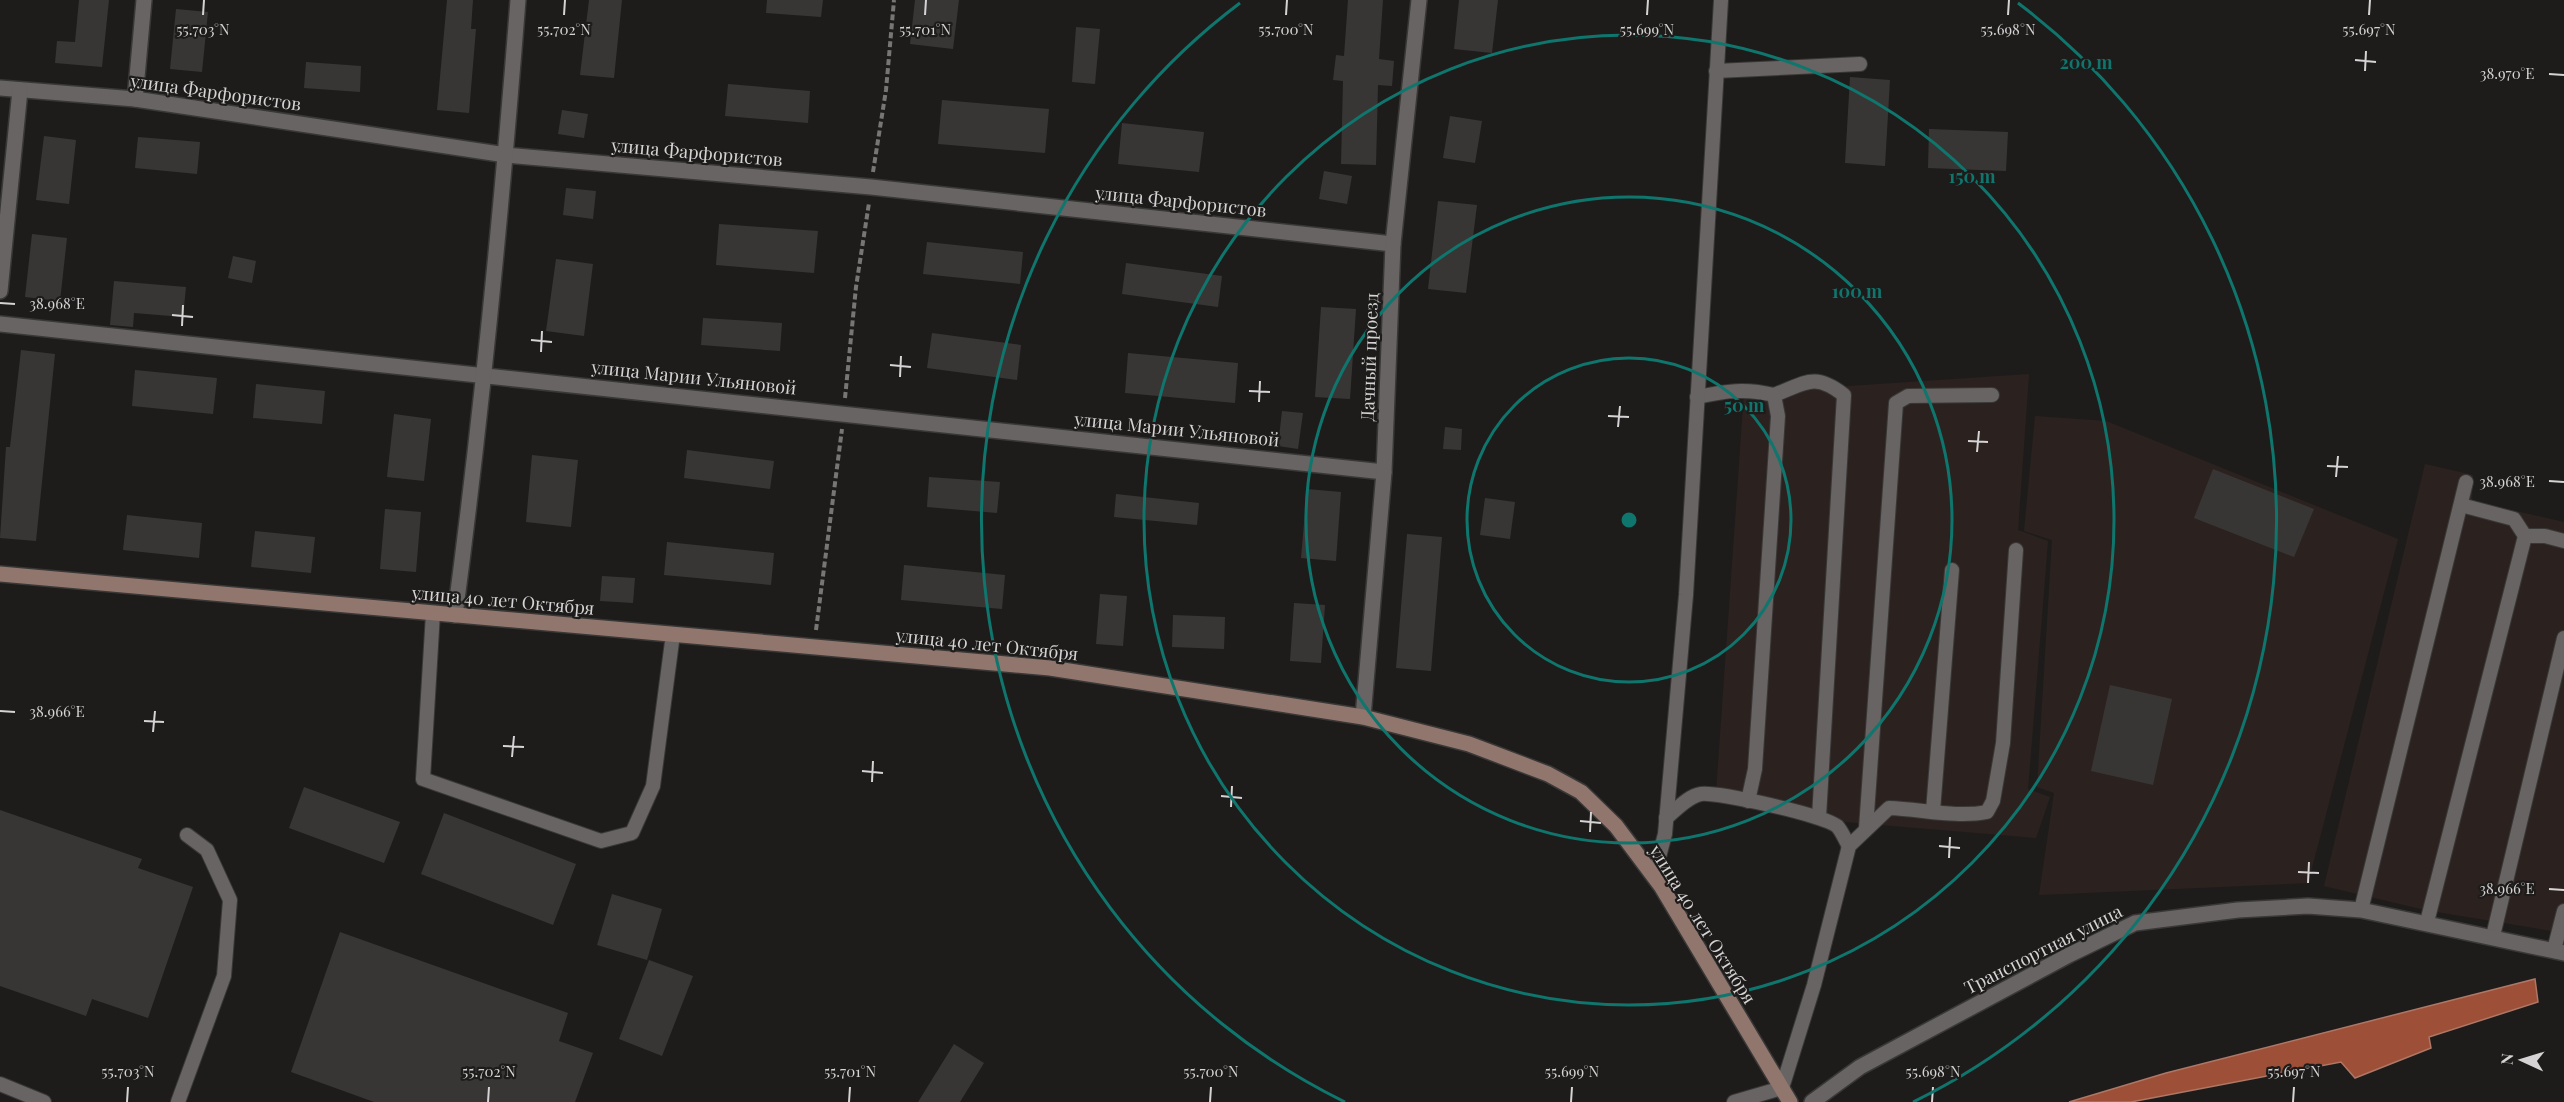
<svg xmlns="http://www.w3.org/2000/svg" width="2564" height="1102" viewBox="0 0 2564 1102" font-family="'Playfair Display',serif">
  <style>
    .built { fill: #2b2220 }
    .water { fill: #9d4f37; stroke: #ae7766; stroke-width: 1.5 }
    .building { fill: #383635 }
    .lines { fill: none; stroke-linecap: round; stroke-linejoin: round }
    .lane-casing { stroke: #393837; stroke-width: 16 }
    .street-casing { stroke: #393837; stroke-width: 18 }
    .secondary-casing { stroke: #393837; stroke-width: 18 }
    .path { stroke: #787675; stroke-width: 4; stroke-dasharray: 6 3; stroke-linecap: butt }
    .lane { stroke: #676463; stroke-width: 14 }
    .street { stroke: #676463; stroke-width: 15 }
    .secondary { stroke: #91766e; stroke-width: 15 }
    .ticks { fill: none; stroke: #d5d3d3; stroke-width: 2 }
    .ring { fill: none; stroke: #0f766e; stroke-width: 3 }
    .labels { text-anchor: middle; dominant-baseline: central; stroke-width: 4.5; stroke-linejoin: round; paint-order: stroke }
    .street-label { font-size: 18px; fill: #d5d3d3; stroke: #1e1c1b }
    .ticks-label { font-size: 15px; text-anchor: middle; fill: #d5d3d3; stroke: #1e1c1b; stroke-width: 4.5; stroke-linejoin: round; paint-order: stroke }
    .centre { fill: #0f766e; stroke: #1e1c1b; stroke-width: 3 }
    .ring-label { font-size: 18px; text-anchor: middle; font-weight: bold; fill: #0f766e; stroke: #1e1c1b; stroke-width: 4.5; stroke-linejoin: round; paint-order: stroke }
  </style>
  <rect width="100%" height="100%" fill="#1e1c1b"/>
  <g class="built">
    <path d="M2029 374 2018 530 2048 541 2028 789 2050 797 2036 838 1845 822 1716 793 1744 393Z"/>
    <path d="M2035 416 2106 421 2398 539 2308 883 2039 895 2054 793 2037 787 2052 540 2024 531Z"/>
    <path d="M2425 464 2473 475 2472 501 2564 522V933L2425 910 2324 886Z"/>
  </g>
  <path class="water" d="M2535 979 2538 1002 2429 1037 2431 1048 2355 1078 2341 1062 2131 1102H2069L2166 1073Z"/>
  <g class="building">
    <path d="M79 0H109L102 67 55 63 57 41 75 42Z"/>
    <path d="M447 0H473L471 29H476L469 113 437 110Z"/>
    <path d="M589 0H622L614 78 580 75Z"/>
    <path d="M767 0H823L821 17 766 13Z"/>
    <path d="M915 0H959L953 49 910 44Z"/>
    <path d="M1348 0H1383L1379 59 1394 61 1392 86 1378 85 1376 165 1341 164 1343 81 1333 80 1336 55 1344 56Z"/>
    <path d="M1459 0H1498L1492 53 1454 49Z"/>
    <path d="M176 9 208 12 202 72 170 69Z"/>
    <path d="M1076 27 1100 29 1095 84 1072 82Z"/>
    <path d="M306 62 361 66 360 92 304 88Z"/>
    <path d="M1850 77 1890 80 1885 166 1845 163Z"/>
    <path d="M728 84 810 91 808 123 725 116Z"/>
    <path d="M942 100 1049 109 1045 153 938 144Z"/>
    <path d="M562 110 588 114 584 138 558 134Z"/>
    <path d="M1450 116 1482 121 1475 163 1443 158Z"/>
    <path d="M1122 123 1204 132 1199 172 1118 164Z"/>
    <path d="M1929 129 2008 132 2006 171 1928 168Z"/>
    <path d="M44 136 76 140 69 204 36 200Z"/>
    <path d="M138 137 200 142 197 174 135 168Z"/>
    <path d="M1324 171 1352 176 1347 204 1319 199Z"/>
    <path d="M566 188 596 191 593 219 563 215Z"/>
    <path d="M1438 201 1477 205 1466 293 1428 289Z"/>
    <path d="M719 224 818 231 814 273 716 265Z"/>
    <path d="M32 234 67 238 60 301 25 297Z"/>
    <path d="M927 242 1023 252 1020 284 923 274Z"/>
    <path d="M233 256 256 261 252 283 228 278Z"/>
    <path d="M556 259 593 264 584 336 546 331Z"/>
    <path d="M1126 263 1222 276 1218 307 1122 294Z"/>
    <path d="M114 281 186 287 183 317 134 313 133 327 110 325Z"/>
    <path d="M1321 307 1356 309 1350 399 1315 397Z"/>
    <path d="M703 318 782 323 780 351 701 345Z"/>
    <path d="M932 333 1021 345 1017 380 927 368Z"/>
    <path d="M21 350 55 354 36 541 0 538 6 447H10Z"/>
    <path d="M1128 353 1238 363 1235 403 1125 393Z"/>
    <path d="M135 370 217 378 213 414 132 406Z"/>
    <path d="M256 384 325 391 322 424 253 418Z"/>
    <path d="M1282 411 1303 413 1298 449 1278 446Z"/>
    <path d="M394 414 431 419 424 481 387 477Z"/>
    <path d="M1445 427 1462 429 1461 450 1443 449Z"/>
    <path d="M687 450 774 461 770 489 684 478Z"/>
    <path d="M532 455 578 460 571 527 526 522Z"/>
    <path d="M2213 469 2314 509 2294 557 2194 518Z"/>
    <path d="M929 477 1000 482 997 513 927 507Z"/>
    <path d="M1307 489 1341 492 1336 561 1301 558Z"/>
    <path d="M1116 494 1199 503 1197 525 1114 517Z"/>
    <path d="M1485 498 1515 502 1510 539 1480 535Z"/>
    <path d="M385 509 421 512 416 572 380 569Z"/>
    <path d="M127 515 202 523 199 558 123 550Z"/>
    <path d="M255 531 315 537 311 573 251 567Z"/>
    <path d="M1407 534 1442 537 1431 671 1396 668Z"/>
    <path d="M667 542 774 553 771 585 664 575Z"/>
    <path d="M904 565 1005 575 1002 609 901 600Z"/>
    <path d="M602 576 635 578 633 603 600 601Z"/>
    <path d="M1100 594 1127 596 1123 646 1096 644Z"/>
    <path d="M1294 603 1325 605 1321 663 1290 661Z"/>
    <path d="M1173 615 1225 617 1224 649 1172 647Z"/>
    <path d="M2110 685 2172 699 2153 785 2091 771Z"/>
    <path d="M304 787 400 822 384 863 289 828Z"/>
    <path d="M0 810 142 859 138 868 193 887 148 1018 92 999 86 1016 0 986Z"/>
    <path d="M444 813 576 864 553 925 421 874Z"/>
    <path d="M612 894 662 909 647 960 597 945Z"/>
    <path d="M340 932 568 1013 559 1041 593 1053 575 1102H374L291 1072Z"/>
    <path d="M649 960 693 976 662 1056 619 1039Z"/>
    <path d="M954 1044 984 1063 960 1102H918Z"/>
  </g>
  <g class="lines">
    <defs>
      <g id="lane">
        <path d="M1716 71 1860 64"/>
        <path d="M1774 395C1806 383 1814 372 1844 395L1819 817"/>
        <path d="M1697 397C1726 391 1745 388 1774 395L1778 416 1755 769 1748 801"/>
        <path d="M2525 536H2545L2564 541"/>
        <path d="M433 613 423 779 601 841 632 833 653 786 673 634"/>
        <path d="M1933 811 1952 570"/>
        <path d="M1666 818C1676 810 1688 796 1701 794 1719 792 1823 815 1837 826 1842 831 1845 840 1849 846"/>
        <path d="M1866 828 1896 403 1908 396 1992 395"/>
        <path d="M1654 876 1665 834 1686 595 1721 0"/>
        <path d="M2361 910 2466 482"/>
        <path d="M2427 922 2525 536 2514 519 2461 505"/>
        <path d="M2493 936 2564 638"/>
        <path d="M2554 950 2564 911"/>
        <path d="M0 1084 44 1102"/>
        <path d="M178 1102 224 976 230 900 207 850 187 835"/>
        <path d="M1734 1102 1782 1088 1814 985 1849 846 1889 808C1921 809 1956 818 1987 812L1993 801 2003 743 2016 550"/>
      </g>
      <g id="street">
        <path d="M0 88 135 99 506 155 871 187 1393 244"/>
        <path d="M135 99 144 0"/>
        <path d="M0 291 20 90"/>
        <path d="M0 324 1384 472"/>
        <path d="M455 615C482 411 502 206 518 0"/>
        <path d="M1363 717 1384 472 1393 244 1419 0"/>
        <path d="M1812 1102 1860 1067 2069 955 2135 923 2238 910 2308 906 2361 910 2564 953"/>
      </g>
      <path id="secondary" d="M0 574 1050 668 1363 717 1469 744 1548 774 1581 792 1616 826 1661 886 1790 1102"/>
    </defs>
    <use href="#lane" class="lane-casing"/>
    <use href="#street" class="street-casing"/>
    <use href="#secondary" class="secondary-casing"/>
    <g class="path">
      <path d="M873 172 886 90 894 0"/>
      <path d="M845 398 856 287 869 203"/>
      <path d="M816 630 842 429"/>
    </g>
    <use href="#lane" class="lane"/>
    <use href="#street" class="street"/>
    <use href="#secondary" class="secondary"/>
  </g>
  <path class="ticks" d="M203 15 204 0M564 15 565 0M925 15 926 0M1286 15 1287 0M1647 15 1648 0M2008 15 2009 0M2369 15 2370 0M2355 60 2376 62M2365 71 2366 51M2549 74 2564 75M0 303 15 304M172 315 193 317M182 326 183 305M531 340 552 342M541 352 542 331M890 365 911 367M900 377 901 356M1249 391 1270 392M1259 402 1260 381M1608 416 1629 417M1618 427 1620 406M1968 441 1988 442M1977 452 1979 431M2327 466 2348 467M2336 477 2338 456M2549 481 2564 482M0 711 15 712M144 721 164 722M153 732 155 711M503 746 524 747M512 757 514 736M862 771 883 773M872 782 873 761M1221 796 1242 798M1231 807 1232 786M1580 821 1601 823M1590 832 1591 812M1939 846 1960 848M1949 858 1950 837M2298 872 2319 873M2308 883 2309 862M2549 889 2564 890M127 1102 128 1087M488 1102 489 1087M849 1102 850 1087M1210 1102 1211 1087M1571 1102 1572 1087M1932 1102 1933 1087M2293 1102 2294 1087"/>
  <g class="ring">
    <circle cx="1629" cy="520" r="162"/>
    <circle cx="1629" cy="520" r="323"/>
    <circle cx="1629" cy="520" r="485"/>
    <path d="M1345 1102A647 647 0 0 1 1240 3M2018 3A647 647 0 0 1 1913 1102"/>
  </g>
  <g class="labels">
    <g class="street-label">
      <text transform="translate(216 92) rotate(8)">улица Фарфористов</text>
      <text transform="translate(697 152) rotate(5)">улица Фарфористов</text>
      <text transform="translate(1181 201) rotate(6)">улица Фарфористов</text>
      <text transform="translate(1369 357) rotate(-88)">Дачный проезд</text>
      <text transform="translate(694 377) rotate(6)">улица Марии Ульяновой</text>
      <text transform="translate(1177 429) rotate(6)">улица Марии Ульяновой</text>
      <text transform="translate(503 600) rotate(5)">улица 40 лет Октября</text>
      <text transform="translate(987 644) rotate(6)">улица 40 лет Октября</text>
      <text transform="translate(1703 924) rotate(58)">улица 40 лет Октября</text>
      <text transform="translate(2043 949) rotate(-27)">Транспортная улица</text>
    </g>
  </g>
  <g class="ticks-label">
    <text x="203" y="35">55.703°N</text>
    <text x="564" y="35">55.702°N</text>
    <text x="925" y="35">55.701°N</text>
    <text x="1286" y="35">55.700°N</text>
    <text x="1647" y="35">55.699°N</text>
    <text x="2008" y="35">55.698°N</text>
    <text x="2369" y="35">55.697°N</text>
    <text x="2507" y="79">38.970°E</text>
    <text x="57" y="309">38.968°E</text>
    <text x="2507" y="487">38.968°E</text>
    <text x="57" y="717">38.966°E</text>
    <text x="2507" y="894">38.966°E</text>
    <text x="128" y="1077">55.703°N</text>
    <text x="489" y="1077">55.702°N</text>
    <text x="850" y="1077">55.701°N</text>
    <text x="1211" y="1077">55.700°N</text>
    <text x="1572" y="1077">55.699°N</text>
    <text x="1933" y="1077">55.698°N</text>
    <text x="2294" y="1077">55.697°N</text>
  </g>
  <circle cx="1629" cy="520" r="9" class="centre"/>
  <g class="ring-label">
    <text x="2086" y="69">200 m</text>
    <text x="1972" y="183">150 m</text>
    <text x="1857" y="298">100 m</text>
    <text x="1744" y="412">50 m</text>
  </g>
  <g transform="translate(2522 1060) rotate(274)" stroke="#1e1c1b" stroke-width="4.5" paint-order="stroke">
  <path d="M0-4.5L10 22L0 15L-10 22Z" fill="#d5d3d3"/>
  <text y="-9" font-size="16" font-weight="bold" text-anchor="middle" fill="#d5d3d3">N</text>
  </g>
</svg>
